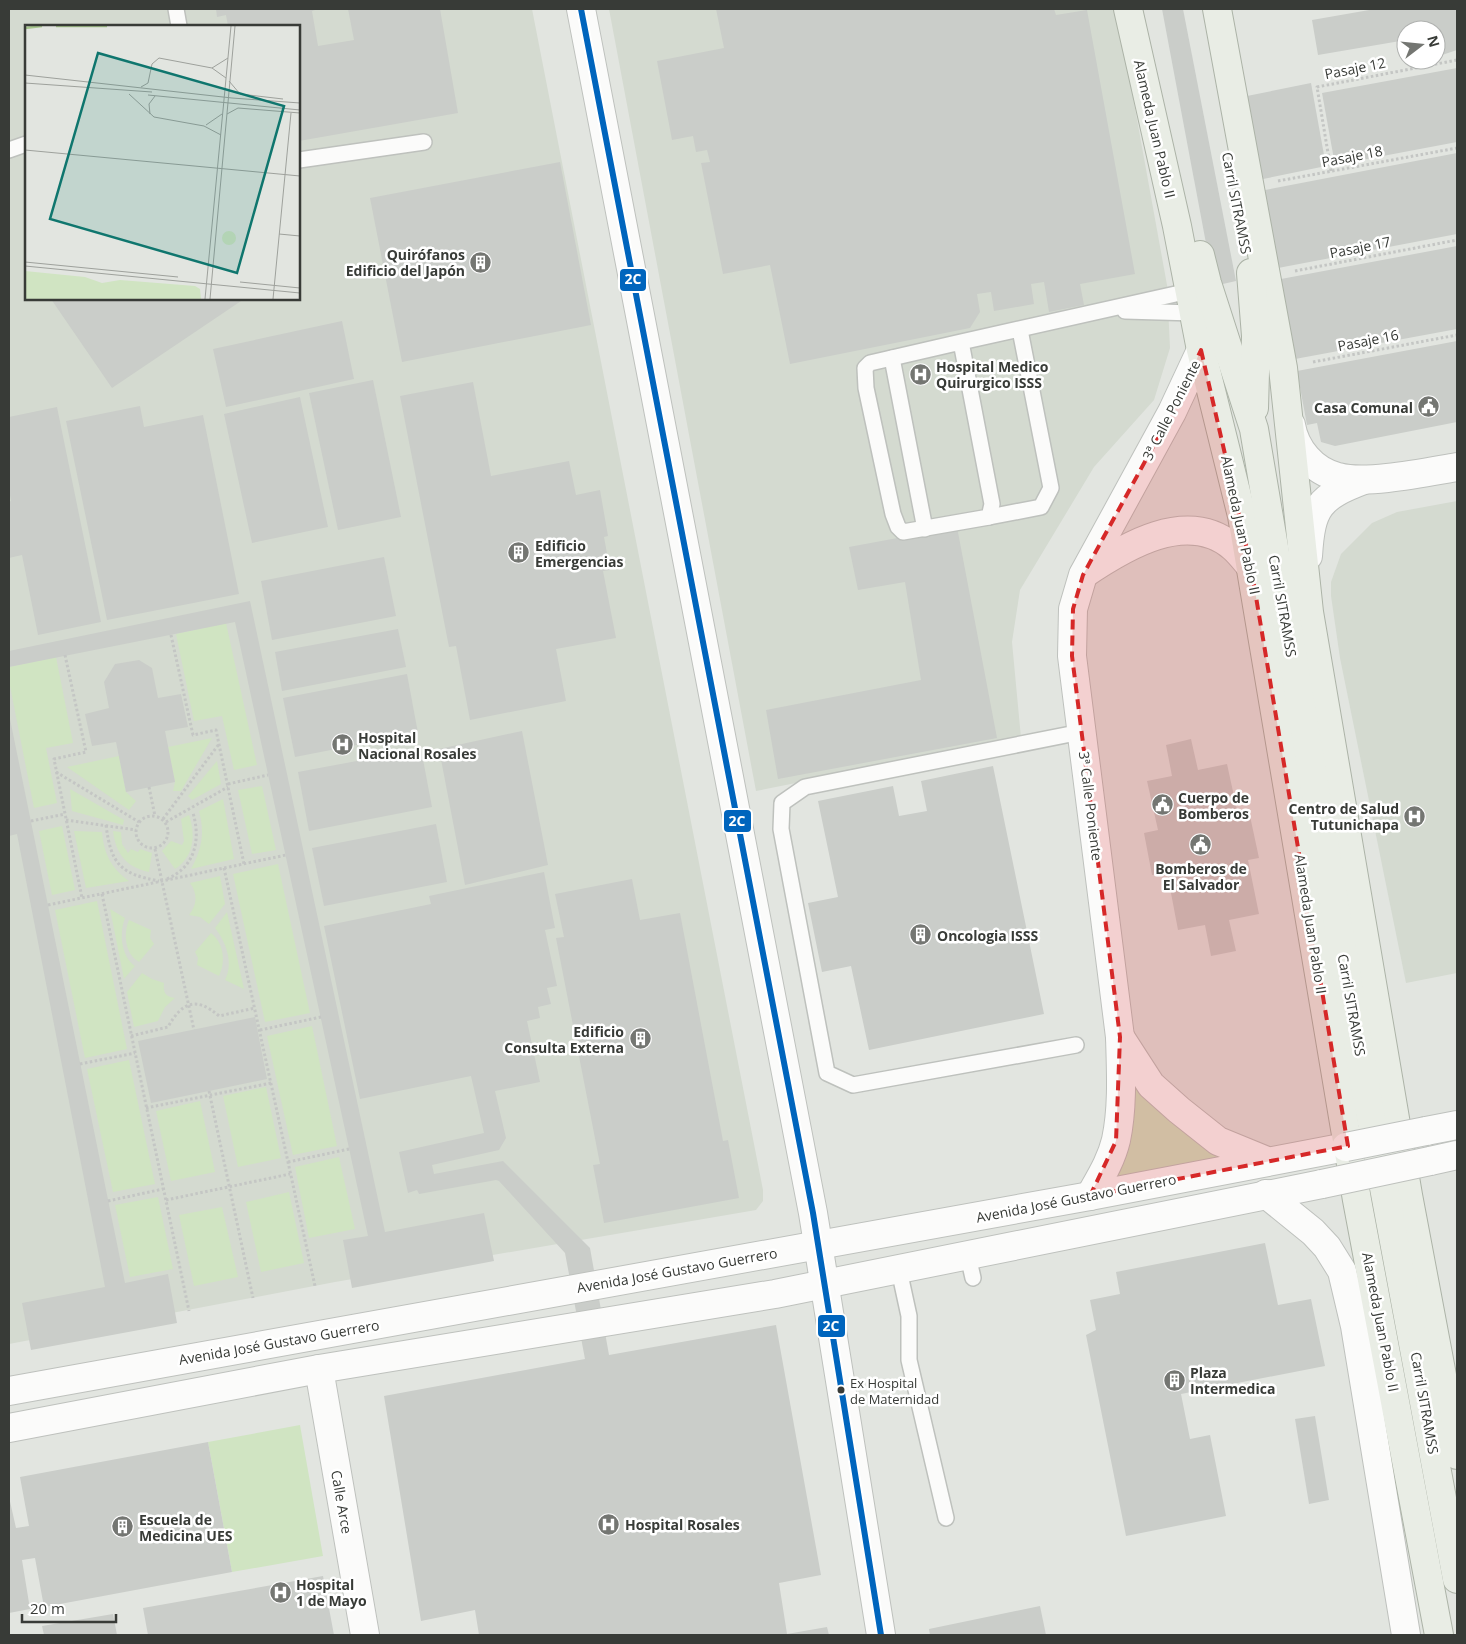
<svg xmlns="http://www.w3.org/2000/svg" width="1466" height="1644" viewBox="0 0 1466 1644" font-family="'Open Sans',sans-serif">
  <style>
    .built { fill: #d4dad0; fill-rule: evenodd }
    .green { fill: #d0e4c2 }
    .building { fill: #cacdc9 }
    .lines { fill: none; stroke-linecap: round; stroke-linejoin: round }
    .lane-casing { stroke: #bec1bd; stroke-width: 18 }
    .street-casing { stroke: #bec1bd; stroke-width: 30 }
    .secondary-casing { stroke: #bec1bd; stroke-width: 30 }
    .primary-casing { stroke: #acb3a7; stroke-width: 30 }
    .path { stroke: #c4c6c4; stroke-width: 3; stroke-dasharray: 2.5 2.5; stroke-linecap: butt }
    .lane { stroke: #fbfbfa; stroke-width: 15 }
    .street { stroke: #fbfbfa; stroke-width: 28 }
    .secondary { stroke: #fbfbfa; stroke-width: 28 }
    .primary { stroke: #e9ede5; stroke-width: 28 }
    .secondary-bridge-casing { stroke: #bec1bd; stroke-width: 30; stroke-linecap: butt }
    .secondary-bridge { stroke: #fbfbfa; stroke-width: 28 }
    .bus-1-casing { stroke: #fff; stroke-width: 10 }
    .bus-1 { stroke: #0065bd; stroke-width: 6 }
    .marked { fill: #d62828; fill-opacity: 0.2; stroke: #d62828; stroke-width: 4; stroke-dasharray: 10 6; stroke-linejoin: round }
    .bus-dot { fill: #383b37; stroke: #fff; stroke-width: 2 }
    .labels { text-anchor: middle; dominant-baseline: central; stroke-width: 5; stroke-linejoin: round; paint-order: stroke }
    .bus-label { font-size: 13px; fill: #383b37; stroke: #fff; text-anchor: start }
    .street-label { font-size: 14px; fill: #383b37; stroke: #fff }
    .poi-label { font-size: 14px; font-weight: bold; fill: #383b37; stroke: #fff; text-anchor: start }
    .inset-river { fill: none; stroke: #a6c68d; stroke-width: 2.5 }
    .inset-road { fill: none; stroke: #9ea19c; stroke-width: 1 }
    .view { fill: #0f766e; fill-opacity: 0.15; stroke: #0f766e; stroke-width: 2.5 }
    .inset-edge { fill: none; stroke: #383b37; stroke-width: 2.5 }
    .line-badge { stroke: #fff; stroke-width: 2 }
    .badge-label { font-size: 14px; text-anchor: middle; font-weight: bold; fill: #fff }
  </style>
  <rect width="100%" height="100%" fill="#e2e5e0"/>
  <g class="built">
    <path d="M9 9H532L763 1190V1201L756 1210 335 1282 9 1344ZM26 26H299V299H26Z"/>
    <path d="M609 9H1117L1167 285 1170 348 1154 400 1094 467 1020 590 1012 642 1021 738 756 791Z"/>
    <path d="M1457 501V973L1406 983 1340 658 1331 596V582L1341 554 1372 523 1397 512Z"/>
  </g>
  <g class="green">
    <path d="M226 623 257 765 234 770 222 716 194 721 176 634Z"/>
    <path d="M56 657 73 743 46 748 57 803 34 808 9 681V667Z"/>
    <path d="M212 738 181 791H173L175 782 168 747Z"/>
    <path d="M119 756 126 792 136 801 129 810 67 767Z"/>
    <path d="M217 761 221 784 192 800 188 796Z"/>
    <path d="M262 786 276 850 252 854 238 790Z"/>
    <path d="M70 789 124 820 123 825 72 811Z"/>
    <path d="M223 799 234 859 191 869C202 849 205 833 199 811Z"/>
    <path d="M189 815C196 835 194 857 175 869L162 851 171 841 182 845 184 841 181 819Z"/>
    <path d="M62 826 75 890 52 895 39 831Z"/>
    <path d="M74 831 102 832C104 854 111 868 129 881L86 888Z"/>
    <path d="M113 831 121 832 122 844 128 853 131 849 138 852 140 849 152 853 149 872C126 867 116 854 113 831Z"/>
    <path d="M278 864 310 1013 265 1022 233 874Z"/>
    <path d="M220 876 225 904 209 924 200 917 189 915C197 905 198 894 190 883Z"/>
    <path d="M97 901 127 1049 85 1058 55 910Z"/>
    <path d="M110 909 125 918C119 933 121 956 135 966L124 979Z"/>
    <path d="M227 912 244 989 225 980C234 963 226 942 215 928Z"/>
    <path d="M129 920 151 930 150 938 154 944 139 962C125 954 123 934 129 920Z"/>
    <path d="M211 933C224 943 226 962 219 976L197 965 198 958 195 952Z"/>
    <path d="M142 973 152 979 164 983C163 992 165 997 175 998L165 1007 158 1021 134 1027 127 992Z"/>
    <path d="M312 1026 337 1146 293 1155 267 1036Z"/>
    <path d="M129 1060 155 1184 113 1192 87 1069Z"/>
    <path d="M1131 1079 1154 1106 1174 1124 1217 1157 1112 1178 1130 1139Z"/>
    <path d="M266 1087 281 1158 238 1167 223 1096Z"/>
    <path d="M200 1101 215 1172 171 1181 156 1111Z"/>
    <path d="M339 1157 355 1229 309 1238 295 1167Z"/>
    <path d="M289 1192 304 1263 261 1272 246 1202Z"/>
    <path d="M158 1197 173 1269 130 1277 115 1205Z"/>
    <path d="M222 1207 238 1277 194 1286 179 1215Z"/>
    <path d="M300 1425 323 1556 232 1572 208 1442Z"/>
  </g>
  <g class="building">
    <path d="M216 9H318L312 11 318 46 354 40 348 9H440L458 113 299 141V26H228L226 15 217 17Z"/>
    <path d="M716 9H1054L1056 15 1087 10 1135 274 1080 284 1084 305 1049 312 1044 282 1031 284 1034 304 994 311 991 292 977 294 980 312 970 328 790 364 770 265 723 274 701 163 710 162 707 150 696 152 693 136 672 140 657 61 724 48Z"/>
    <path d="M1162 9H1183L1236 281 1214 286Z"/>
    <path d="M1375 9H1457V50L1436 57V30H1406V40L1318 55 1312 20Z"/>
    <path d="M1457 68V142L1335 165 1322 93Z"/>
    <path d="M1311 83 1326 166 1263 179 1247 96Z"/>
    <path d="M1457 153V234L1278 268 1265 190Z"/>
    <path d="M560 162 591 325 402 362 370 198Z"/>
    <path d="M1457 246V329L1295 359 1281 279Z"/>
    <path d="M51 299H244L112 388Z"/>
    <path d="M342 321 354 379 226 407 213 349Z"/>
    <path d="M1457 341V422L1335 446 1321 442 1317 423 1307 425 1297 371Z"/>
    <path d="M373 380 401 517 338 530 309 393Z"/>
    <path d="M473 382 491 476 569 461 576 495 600 490 608 536 604 537 610 570 603 571 616 638 556 649 566 701 470 720 456 646 449 647 400 396Z"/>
    <path d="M300 397 328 527 252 543 224 414Z"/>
    <path d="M140 406 144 427 203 415 239 594 107 620 66 421Z"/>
    <path d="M57 407 101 622 38 635 22 555 9 558V502L11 501 9 490V417Z"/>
    <path d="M957 527 997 738 778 779 766 710 921 680 905 582 858 590 849 547Z"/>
    <path d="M384 557 396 616 272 640 261 581Z"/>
    <path d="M250 601 385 1232 484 1213 494 1261 352 1288 343 1240 368 1236 235 622 9 667V651Z"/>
    <path d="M398 629 406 667 282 691 275 652Z"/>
    <path d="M139 660 152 668 158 698 181 694 188 727 165 731 175 782 126 792 116 742 92 746 85 714 109 708 104 682 115 664Z"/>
    <path d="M407 674 418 733 295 757 283 698Z"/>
    <path d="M9 714 125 1283 168 1274 177 1323 31 1350 22 1303 105 1287 17 834 9 836Z"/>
    <path d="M522 731 548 865 465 885 439 749Z"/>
    <path d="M1191 739 1198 770 1227 764 1239 819 1250 816 1259 858 1248 860 1259 914 1229 920 1236 951 1211 956 1205 925 1178 930 1167 872 1152 875 1144 833 1158 830 1147 781 1172 776 1166 745Z"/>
    <path d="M421 749 432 807 309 831 298 772Z"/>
    <path d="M993 766 1044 1014 869 1050 851 966 822 972 808 903 838 897 818 801 893 786 899 816 927 811 921 781Z"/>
    <path d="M436 824 447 882 324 906 312 848Z"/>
    <path d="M544 872 555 928 545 930 557 986 547 988 551 1004 538 1007 540 1018 527 1021 540 1082 495 1091 506 1138 499 1150 432 1165 434 1174 503 1161 590 1248 609 1355 776 1325 821 1575 779 1583 787 1634 827 1627 829 1635H479L475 1610 421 1621 384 1396 585 1359 565 1253 499 1181 496 1180 419 1194 417 1190 408 1193 399 1152 484 1133 471 1076 360 1099 324 926 431 904 429 896Z"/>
    <path d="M632 879 640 920 680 913 723 1141 728 1140 739 1198 604 1223 593 1165 600 1164 556 938 564 937 555 894Z"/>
    <path d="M255 1017 267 1079 151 1103 138 1041Z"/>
    <path d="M1265 1243 1278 1305 1311 1299 1325 1366 1181 1394 1190 1439 1210 1435 1226 1516 1126 1536 1086 1335 1096 1330 1090 1300 1120 1294 1116 1272Z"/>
    <path d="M1315 1416 1329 1500 1309 1504 1295 1419Z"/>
    <path d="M208 1442 232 1572 44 1607 35 1558 22 1560 30 1609 9 1613V1497L16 1528 29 1526 20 1477Z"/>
    <path d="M323 1576 334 1635H148L143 1608Z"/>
    <path d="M1040 1606 1046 1635H930L929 1629Z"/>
    <path d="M113 1614 117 1635H44L42 1626Z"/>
  </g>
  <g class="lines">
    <defs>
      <g id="lane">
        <path d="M176 9 179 26"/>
        <path d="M9 150 26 144"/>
        <path d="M299 160 424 142"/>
        <path d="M1125 311 1194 313"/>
        <path d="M961 342 870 363 865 368 866 388 893 514 898 527 903 532 989 517 992 504 961 342 1189 291"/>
        <path d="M892 358 925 529"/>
        <path d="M989 517 1041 507 1051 488 1020 330"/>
        <path d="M1076 1045 853 1085 827 1073 781 829 782 803 805 787 1081 732"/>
        <path d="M968 1256 973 1278"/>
        <path d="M899 1270 909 1316V1360L946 1518"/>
      </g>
      <g id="street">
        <path d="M1291 425C1295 449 1313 471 1338 477 1366 485 1427 472 1457 467"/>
        <path d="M1308 556C1311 507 1319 497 1364 480"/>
        <path d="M1266 1194 1313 1232 1327 1247 1342 1271 1355 1326 1406 1635"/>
        <path d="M319 1369 365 1635"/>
      </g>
      <g id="secondary">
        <path d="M581 9 813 1213 881 1635"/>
        <path d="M1084 574C1124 547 1187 508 1233 547 1240 553 1245 560 1251 567"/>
        <path d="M1120 1037 1151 1085 1179 1110 1218 1141 1267 1161"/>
        <path d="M1426 1131 1457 1125"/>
        <path d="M1430 1161 1457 1155"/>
        <path d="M1090 1196C1100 1178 1111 1161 1116 1140 1123 1107 1121 1071 1120 1037L1072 656 1073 609 1083 575 1172 412 1201 350"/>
        <path d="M9 1391 1090 1196 1346 1147"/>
        <path d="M9 1428 319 1369 775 1294 1322 1184"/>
      </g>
      <g id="primary">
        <path d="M1128 9 1177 226 1201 350 1242 516 1357 1200 1439 1635"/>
        <path d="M1217 9 1283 368 1309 612 1408 1195 1457 1455"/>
        <path d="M1200 255 1207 283 1254 429 1368 1102 1457 1579"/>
        <path d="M1251 273 1256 336 1254 408"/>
      </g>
    </defs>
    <use href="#lane" class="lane-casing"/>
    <use href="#street" class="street-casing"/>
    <use href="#secondary" class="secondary-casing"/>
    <use href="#primary" class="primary-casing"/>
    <g class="path">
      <path d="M1331 171 1317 87 1457 60"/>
      <path d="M1278 181 1457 148"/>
      <path d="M1295 271 1457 240"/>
      <path d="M1313 362 1457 335"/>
      <path d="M171 635 193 735 216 730 244 864"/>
      <path d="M65 655 86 752 54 759 82 898"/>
      <path d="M56 772 139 822"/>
      <path d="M228 784 268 775"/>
      <path d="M149 787 155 816"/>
      <circle cx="152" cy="832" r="16"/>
      <path d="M163 819 219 744"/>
      <path d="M66 820 136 830"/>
      <path d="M31 821 65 814"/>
      <path d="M166 822 228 787"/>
      <path d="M106 825C111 865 121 874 159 881"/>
      <path d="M155 849 194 1030"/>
      <path d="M224 868 315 1286"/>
      <path d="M167 879C195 867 201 840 193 813"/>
      <path d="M102 894 189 1311"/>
      <path d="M48 905 286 855"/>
      <path d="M260 1030 321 1017"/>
      <path d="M131 1036 168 1027C182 1002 196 996 219 1016L255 1008"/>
      <path d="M80 1064 135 1053"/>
      <path d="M209 1091 253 1298"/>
      <path d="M146 1108 271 1083"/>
      <path d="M288 1162 349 1149"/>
      <path d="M166 1200 290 1174"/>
      <path d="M108 1201 163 1189"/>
    </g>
    <use href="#lane" class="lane"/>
    <use href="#street" class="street"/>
    <use href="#secondary" class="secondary"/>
    <use href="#primary" class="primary"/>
    <defs>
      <g id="secondary-bridge">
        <path d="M1346 1147 1426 1131"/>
        <path d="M1322 1184 1430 1161"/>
      </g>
    </defs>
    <use href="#secondary-bridge" class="secondary-bridge-casing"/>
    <use href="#secondary-bridge" class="secondary-bridge"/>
    <defs>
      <path id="bus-1" d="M581 9 813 1213 881 1635"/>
    </defs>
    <use href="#bus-1" class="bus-1-casing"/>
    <use href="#bus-1" class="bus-1"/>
  </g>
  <path class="marked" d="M1201 350 1251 567 1348 1146 1090 1196 1116 1141 1120 1037 1072 656 1073 609 1083 575 1172 412Z"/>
  <defs>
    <symbol id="building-disc" viewBox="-11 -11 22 22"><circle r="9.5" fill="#747672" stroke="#fff"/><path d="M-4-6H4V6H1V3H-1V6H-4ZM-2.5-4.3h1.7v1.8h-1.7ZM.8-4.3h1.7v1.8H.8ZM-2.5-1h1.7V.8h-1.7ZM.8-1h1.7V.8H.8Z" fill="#fff"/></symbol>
    <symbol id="hospital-disc" viewBox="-11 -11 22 22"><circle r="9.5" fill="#747672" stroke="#fff"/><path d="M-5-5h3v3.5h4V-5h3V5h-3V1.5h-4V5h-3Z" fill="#fff"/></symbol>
    <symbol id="civic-disc" viewBox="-11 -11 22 22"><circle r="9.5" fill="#747672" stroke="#fff"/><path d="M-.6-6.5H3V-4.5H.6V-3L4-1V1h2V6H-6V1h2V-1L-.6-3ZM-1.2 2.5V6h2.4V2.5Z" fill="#fff"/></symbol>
  </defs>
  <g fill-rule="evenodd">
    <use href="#building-disc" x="468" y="250" width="25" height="25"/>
    <use href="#hospital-disc" x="908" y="362" width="25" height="25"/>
    <use href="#civic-disc" x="1416" y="394" width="25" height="25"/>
    <use href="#building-disc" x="506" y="540" width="25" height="25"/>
    <use href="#hospital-disc" x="330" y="732" width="25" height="25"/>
    <use href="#civic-disc" x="1150" y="792" width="25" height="25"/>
    <use href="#hospital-disc" x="1402" y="804" width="25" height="25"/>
    <use href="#civic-disc" x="1188" y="832" width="25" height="25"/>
    <use href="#building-disc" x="908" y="922" width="25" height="25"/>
    <use href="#building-disc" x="628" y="1026" width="25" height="25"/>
    <use href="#building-disc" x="1162" y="1368" width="25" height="25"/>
    <use href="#hospital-disc" x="596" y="1512" width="25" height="25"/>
    <use href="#building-disc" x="110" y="1514" width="25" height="25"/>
    <use href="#hospital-disc" x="268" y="1580" width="25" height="25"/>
  </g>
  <circle class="bus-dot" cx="841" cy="1390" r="4.5"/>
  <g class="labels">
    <g class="bus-label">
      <text x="850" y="1383">Ex Hospital<tspan x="850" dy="16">de Maternidad</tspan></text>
    </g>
    <g class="street-label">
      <text transform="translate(1355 68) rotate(-11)">Pasaje 12</text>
      <text transform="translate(1155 129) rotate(77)">Alameda Juan Pablo II</text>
      <text transform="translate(1352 156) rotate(-11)">Pasaje 18</text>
      <text transform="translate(1237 203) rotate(79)">Carril SITRAMSS</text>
      <text transform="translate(1360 247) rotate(-11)">Pasaje 17</text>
      <text transform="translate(1368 340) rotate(-11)">Pasaje 16</text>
      <text transform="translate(1171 410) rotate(-63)">3ª Calle Poniente</text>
      <text transform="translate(1241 525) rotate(78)">Alameda Juan Pablo II</text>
      <text transform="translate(1283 606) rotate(80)">Carril SITRAMSS</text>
      <text transform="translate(1091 806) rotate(83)">3ª Calle Poniente</text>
      <text transform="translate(1311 924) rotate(81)">Alameda Juan Pablo II</text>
      <text transform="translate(1352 1005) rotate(80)">Carril SITRAMSS</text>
      <text transform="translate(1076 1198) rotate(-11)">Avenida José Gustavo Guerrero</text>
      <text transform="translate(677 1270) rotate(-10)">Avenida José Gustavo Guerrero</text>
      <text transform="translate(1381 1322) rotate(79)">Alameda Juan Pablo II</text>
      <text transform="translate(279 1342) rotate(-10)">Avenida José Gustavo Guerrero</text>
      <text transform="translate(1425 1403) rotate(80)">Carril SITRAMSS</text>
      <text transform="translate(342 1502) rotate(80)">Calle Arce</text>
    </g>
    <g class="poi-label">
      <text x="465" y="254" text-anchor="end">Quirófanos<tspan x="465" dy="16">Edificio del Japón</tspan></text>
      <text x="936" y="366">Hospital Medico<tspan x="936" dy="16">Quirurgico ISSS</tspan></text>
      <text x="1413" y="407" text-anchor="end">Casa Comunal</text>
      <text x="535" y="545">Edificio<tspan x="535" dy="16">Emergencias</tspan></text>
      <text x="358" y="737">Hospital<tspan x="358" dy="16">Nacional Rosales</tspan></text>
      <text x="1178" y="797">Cuerpo de<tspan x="1178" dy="16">Bomberos</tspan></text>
      <text x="1399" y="808" text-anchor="end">Centro de Salud<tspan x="1399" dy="16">Tutunichapa</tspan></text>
      <text x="1201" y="868" text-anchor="middle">Bomberos de<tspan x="1201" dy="16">El Salvador</tspan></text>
      <text x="937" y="935">Oncologia ISSS</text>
      <text x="624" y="1031" text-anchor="end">Edificio<tspan x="624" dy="16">Consulta Externa</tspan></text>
      <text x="1190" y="1372">Plaza<tspan x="1190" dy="16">Intermedica</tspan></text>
      <text x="139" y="1519">Escuela de<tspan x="139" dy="16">Medicina UES</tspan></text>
      <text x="625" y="1524">Hospital Rosales</text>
      <text x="296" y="1584">Hospital<tspan x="296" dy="16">1 de Mayo</tspan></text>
    </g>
  </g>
  <g transform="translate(25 25)">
    <rect width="275" height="275" fill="#e2e5e0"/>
    <path d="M197 213a7 7 0 1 1 14 0a7 7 0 1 1-14 0Z" fill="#d0e4c2"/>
    <path d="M0 246 60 252 77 258 95 255 170 261 175 264 176 274H0Z" fill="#d0e4c2"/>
    <path class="inset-river" d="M31 1H82M0 3 17 1"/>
    <path class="inset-road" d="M187 43 203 33M0 50 207 73 275 78M204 56 215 69 258 74M0 58 127 67M116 62 123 58 127 39 134 33 187 43 201 53M104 69 129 92 179 101 196 110M123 70 275 85M125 89 124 79 130 71M202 89 213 83 275 88M181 100 197 89M0 125 275 151M254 209 275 211M0 237 153 252M0 241 275 268M215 257 275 263M180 274 206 1M185 274 210 1M248 274 266 88"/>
    <path class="view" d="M73 28 259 81 212 248 25 194Z"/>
    <rect width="275" height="275" class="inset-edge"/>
  </g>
  <g class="line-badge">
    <rect x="619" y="268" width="28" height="24" rx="5" fill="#0065bd"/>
    <rect x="723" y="809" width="29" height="24" rx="5" fill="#0065bd"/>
    <rect x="817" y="1314" width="29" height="24" rx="5" fill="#0065bd"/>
  </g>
  <g class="badge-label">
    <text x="633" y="284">2C</text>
    <text x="737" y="826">2C</text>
    <text x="831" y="1331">2C</text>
  </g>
  <rect width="1466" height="1644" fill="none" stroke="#383b37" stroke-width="20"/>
  <g transform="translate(1421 45) rotate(74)"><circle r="24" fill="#ffffff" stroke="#afb1af"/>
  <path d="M0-4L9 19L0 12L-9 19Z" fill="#747672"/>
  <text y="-8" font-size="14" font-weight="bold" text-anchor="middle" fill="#383b37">N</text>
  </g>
  <path d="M22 1614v8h94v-8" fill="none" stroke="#383b37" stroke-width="2.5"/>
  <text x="30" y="1614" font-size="15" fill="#383b37" stroke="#ffffff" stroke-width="4" paint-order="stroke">20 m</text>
</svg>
